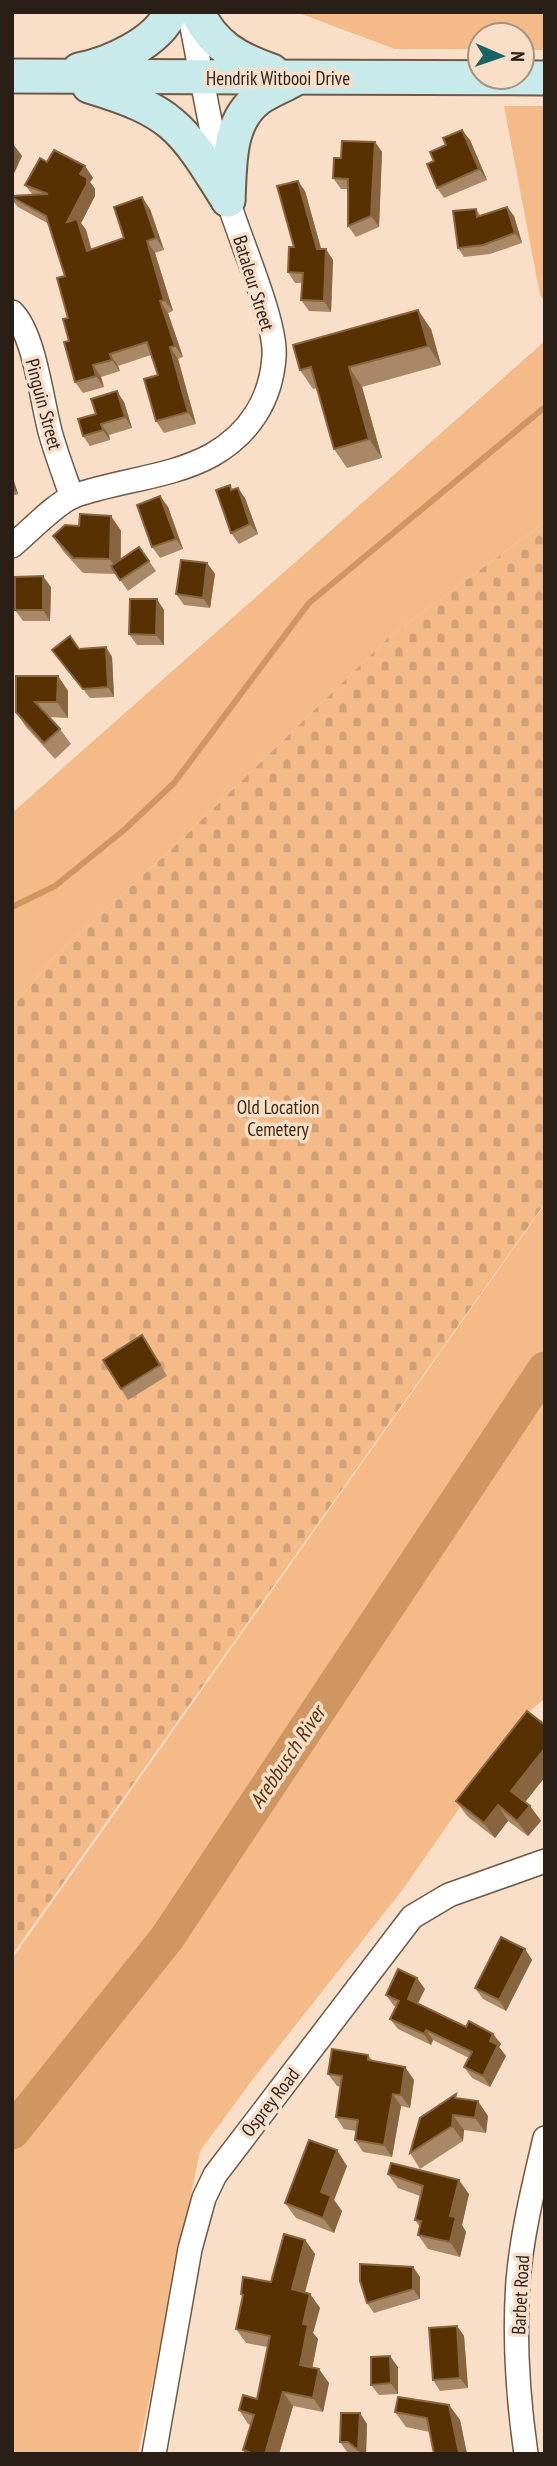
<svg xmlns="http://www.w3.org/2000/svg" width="557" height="2466" viewBox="0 0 557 2466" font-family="'PT Sans Narrow',sans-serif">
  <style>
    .grass { fill: #f4bb89 }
    .cemetery { fill: url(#cemetery-stones) }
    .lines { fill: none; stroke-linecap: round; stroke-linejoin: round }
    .stream { stroke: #cf9661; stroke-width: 6 }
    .river { stroke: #cf9661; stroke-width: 35 }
    .street-casing { stroke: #705a46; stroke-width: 26 }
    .secondary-casing { stroke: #705a46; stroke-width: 37 }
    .street { stroke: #fff; stroke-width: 23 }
    .secondary { stroke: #c9eaea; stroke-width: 33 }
    .wall { fill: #a88866 }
    .shaded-wall { fill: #88653e }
    .building { fill: #583103; stroke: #88653e; stroke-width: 2 }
    .labels { text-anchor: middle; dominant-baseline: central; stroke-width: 7; stroke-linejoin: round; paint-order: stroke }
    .street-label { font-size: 19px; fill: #291f17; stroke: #f9dec8 }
    .park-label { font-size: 19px; fill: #402810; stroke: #f9dec8 }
    .water-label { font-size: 21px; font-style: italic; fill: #5b350a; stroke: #f9dec8 }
  </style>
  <defs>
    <pattern id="cemetery-stones" width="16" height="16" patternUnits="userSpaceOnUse" patternTransform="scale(1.75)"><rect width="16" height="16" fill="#f4bb89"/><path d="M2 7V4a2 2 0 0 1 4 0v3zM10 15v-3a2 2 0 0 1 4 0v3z" fill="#d1a076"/></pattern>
  </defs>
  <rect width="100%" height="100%" fill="#f9dec8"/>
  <g class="grass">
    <path d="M296 12H545V50H522V35H480V49H395Z"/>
    <path d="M504 106H545V301L540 295Z"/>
    <path d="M545 341V522L388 638 178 843 52 959 12 1008V813Z"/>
    <path d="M545 1204V1698L522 1718 403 1889 253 2079 200 2151 138 2454H12V1959Z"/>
  </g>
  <path class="cemetery" d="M545 522V1203L12 1955V1008L52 959 178 843 388 638Z"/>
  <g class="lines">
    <path class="stream" d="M12 907 55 886 124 830 174 783 309 603 545 407"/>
    <path class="river" d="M12 2132 167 1938 545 1369"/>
    <defs>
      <g id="street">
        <path d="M12 312C35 334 42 404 51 435 57 456 65 477 72 497"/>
        <path d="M12 546C29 532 56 503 74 496 118 480 170 478 212 455 249 434 271 400 274 357 277 322 239 238 228 200 211 138 202 75 189 12"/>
        <path d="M154 2454 190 2249 204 2198 215 2175 412 1917 449 1895 545 1861"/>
        <path d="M526 2454C518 2398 514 2338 518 2281 522 2233 534 2185 545 2138"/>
      </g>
      <g id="secondary">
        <path d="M197 12C214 46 237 59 272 71"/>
        <path d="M79 70C110 64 157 43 171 12"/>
        <path d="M12 76 545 78"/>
        <path d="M89 86C175 112 182 127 228 200"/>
        <path d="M228 200C230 166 227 121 259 98 269 91 282 86 293 80"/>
      </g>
    </defs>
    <use href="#street" class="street-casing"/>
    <use href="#secondary" class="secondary-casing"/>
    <use href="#street" class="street"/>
    <use href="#secondary" class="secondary"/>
  </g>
  <g class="wall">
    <path d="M470 140 487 180 444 198 437 188 434 161Z"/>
    <path d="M375 142 382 152 379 227 356 237 348 226V189H341L333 178 341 158Z"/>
    <path d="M47 162 85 166 93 178 90 182 95 189V196L81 223 86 230 91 249 124 238 150 209 164 250 155 253 173 311 168 313 183 357 178 359 196 424 164 433 156 421 158 375 151 355 118 366 120 371 101 377 104 387 83 393 75 382 69 341 65 276 49 224 18 207 12 200V196L33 195 25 185Z"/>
    <path d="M305 191 321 249 333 260 331 312 309 311 301 300 302 283H295L288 272 294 247Z"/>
    <path d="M507 207 514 216 522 243 490 254 464 257 458 248 476 209 480 215Z"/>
    <path d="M431 329 441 365 362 387 382 458 347 468 334 449 317 388 313 389 300 370Z"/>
    <path d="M124 402 132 428 109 435 110 440 90 446 83 436 96 414Z"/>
    <path d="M12 475 18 494 12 496Z"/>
    <path d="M233 489 245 498 258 534 239 544 231 533Z"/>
    <path d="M160 496 168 507 183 549 160 558 152 547Z"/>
    <path d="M111 516 121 531V559L139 547 156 571 128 591 116 574 83 573 63 551 53 536Z"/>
    <path d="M207 563 215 574 210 608 184 605 176 594Z"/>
    <path d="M51 587 50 621H23L15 610Z"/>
    <path d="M164 610V645H137L129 634Z"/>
    <path d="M106 647 112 657 114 697 90 698 52 650Z"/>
    <path d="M58 676 68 691V718L49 717 60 729 71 744 55 759 26 727 16 712Z"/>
    <path d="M149 1346 167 1376 128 1400 121 1389Z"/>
    <path d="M545 1725V1777L525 1802 530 1806 541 1821 528 1836 508 1821 495 1838 467 1816 456 1801Z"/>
    <path d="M525 1949 532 1960 506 2011 483 1999 475 1988Z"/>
    <path d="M425 1989 418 2003 466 2027 493 2034 501 2044 499 2047 506 2056 490 2087 472 2078 464 2067 469 2058 433 2040 431 2045 398 2029 390 2019 396 2007 394 2006 386 1995Z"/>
    <path d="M368 2055 373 2061 405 2067 414 2080 410 2108 401 2106 392 2157 363 2152 355 2140 356 2131 344 2129 336 2117 341 2087 337 2086 328 2074Z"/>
    <path d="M459 2098 488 2116 486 2133 464 2130 463 2141 420 2169 410 2153Z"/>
    <path d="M347 2166 334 2200 342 2211 334 2233 296 2218 285 2203Z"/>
    <path d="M388 2174 469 2194 462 2225 466 2232 460 2257 428 2249 418 2235 420 2227 415 2220 420 2196 398 2188Z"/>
    <path d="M305 2240 315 2254 305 2293 310 2294 320 2308 313 2333 318 2339 312 2367 329 2383 323 2412 293 2406 279 2454H246L243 2450 251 2425 248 2424 239 2410 257 2399 267 2347 246 2343 236 2329 243 2297 241 2294 271 2282Z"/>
    <path d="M413 2267 420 2277V2299L374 2313 367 2303Z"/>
    <path d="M457 2326 464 2336 468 2388 440 2391 433 2380Z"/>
    <path d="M398 2367V2394L379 2395 371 2385Z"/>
    <path d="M449 2405 460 2420 467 2454H434L430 2432 406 2427 395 2412Z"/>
    <path d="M367 2424 366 2454 347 2452 340 2442Z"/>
  </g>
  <g class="shaded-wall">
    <path d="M462 130 470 140 487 180 479 169Z"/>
    <path d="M375 142 382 152 379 227 371 216Z"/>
    <path d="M14 145 22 156 12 178V150Z"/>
    <path d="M85 166 93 178 90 182 95 189V196L81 223 86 230 95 262 67 222 80 174Z"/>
    <path d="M298 181 305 191 324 259 317 249Z"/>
    <path d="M142 197 150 209 164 250 156 238Z"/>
    <path d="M507 207 514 216 522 243 515 233Z"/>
    <path d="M147 241 155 253 173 311 164 300Z"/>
    <path d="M326 249 333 260 331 312 324 301Z"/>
    <path d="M160 301 168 313 183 357 175 346Z"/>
    <path d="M418 310 431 329 441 365 428 346Z"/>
    <path d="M170 347 178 359 196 424 188 412Z"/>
    <path d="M110 354 118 366 120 371 112 360Z"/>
    <path d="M93 365 101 377 104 387 96 376Z"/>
    <path d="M349 367 362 387 382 458 369 439Z"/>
    <path d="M117 391 124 402 132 428 125 417Z"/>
    <path d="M101 424 109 435 110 440 103 430Z"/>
    <path d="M12 475 18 494 12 486Z"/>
    <path d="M238 488 245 498 258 534 250 524Z"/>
    <path d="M160 496 168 507 183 549 176 539Z"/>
    <path d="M111 516 121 531 120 574 110 559Z"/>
    <path d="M207 563 215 574 210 608 203 598Z"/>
    <path d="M43 576 51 587 50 621 43 610Z"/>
    <path d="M157 599 164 610V645L156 635Z"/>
    <path d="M106 647 112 657 114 697 108 687Z"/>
    <path d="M58 676 68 691V718L57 702Z"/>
    <path d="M545 1748V1777L522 1806 511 1791Z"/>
    <path d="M498 1805 508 1821 495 1838 484 1823Z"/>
    <path d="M530 1806 541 1821 528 1836 517 1821Z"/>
    <path d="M525 1949 532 1960 506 2011 499 2000Z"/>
    <path d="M417 1978 425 1989 415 2009 408 1999Z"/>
    <path d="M426 2030 433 2040 431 2045 424 2034Z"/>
    <path d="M493 2034 501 2044 499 2047 506 2056 490 2087 483 2076 490 2041Z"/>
    <path d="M405 2067 414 2080 410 2108 401 2095Z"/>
    <path d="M393 2094 401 2106 392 2157 384 2145Z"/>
    <path d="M478 2101 488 2116 486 2133 475 2118Z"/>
    <path d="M453 2115 464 2130 463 2141 452 2126Z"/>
    <path d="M337 2150 347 2166 334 2200 342 2211 334 2233 323 2218 321 2192Z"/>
    <path d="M459 2180 469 2194 462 2225 466 2232 460 2257 450 2242V2216Z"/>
    <path d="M305 2240 315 2254 302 2303 292 2289Z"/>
    <path d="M413 2267 420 2277V2299L413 2289Z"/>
    <path d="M310 2294 320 2308 313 2333 318 2339 310 2379 300 2365 303 2324Z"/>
    <path d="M457 2326 464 2336 468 2388 460 2378Z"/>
    <path d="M390 2356 398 2367V2394L391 2383Z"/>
    <path d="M319 2369 329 2383 323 2412 313 2398Z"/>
    <path d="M283 2392 293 2406 279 2454H265Z"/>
    <path d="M449 2405 460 2420 467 2454H460Z"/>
    <path d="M360 2413 367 2424 366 2454H361L358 2450Z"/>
  </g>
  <g class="building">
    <path d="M462 130 479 169 437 188 427 164 434 161 430 152 446 145 443 138Z"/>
    <path d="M342 141 375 142 371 216 348 226V179L333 178 334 158H341Z"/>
    <path d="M54 150 85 166 80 174 87 178V184L67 222 77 219 87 251 124 238 114 207 142 197 156 238 147 241 164 300 160 301 175 346 170 347 188 412 156 421 144 379 158 375 147 342 110 354 112 360 93 365 96 376 75 382 64 342 69 341 63 319 68 318 57 278 65 276 46 216 12 197V196L48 194 25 185 40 158 47 162Z"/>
    <path d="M298 181 317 249H326L324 301 301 300 303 273 288 272 289 247H294L277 186Z"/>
    <path d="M507 207 515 233 483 245 458 248 453 211 476 209 477 217Z"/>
    <path d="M418 310 428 346 349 367 369 439 334 449 311 367 300 370 293 345Z"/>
    <path d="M117 391 125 417 101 424 103 430 83 436 78 419 96 414 91 399Z"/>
    <path d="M230 485 231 490 238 488 250 524 231 533 216 490Z"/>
    <path d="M160 496 176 539 152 547 137 505Z"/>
    <path d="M80 514 111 516 110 559 73 558 53 536 65 525 79 526Z"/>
    <path d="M139 547 149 561 120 580 111 566Z"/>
    <path d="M181 560 207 563 203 598 176 594Z"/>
    <path d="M43 576V610H15V577Z"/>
    <path d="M130 599H157L156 635 129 634Z"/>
    <path d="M70 636 79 649 106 647 108 687 83 689 52 650Z"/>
    <path d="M16 676H58L57 702H35L60 729 44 743 16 712Z"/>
    <path d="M142 1335 160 1365 121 1389 103 1360Z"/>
    <path d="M527 1711 545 1725V1748L511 1791 530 1806 517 1821 498 1805 484 1823 456 1801Z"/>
    <path d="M501 1937 525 1949 499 2000 475 1988Z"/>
    <path d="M398 1969 417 1978 408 1999 466 2027 469 2021 493 2034 490 2041 498 2045 483 2076 464 2067 472 2052 426 2030 424 2034 390 2019 399 2001 386 1995Z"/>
    <path d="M332 2049 368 2055V2060L405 2067 401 2095 393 2094 384 2145 355 2140 358 2120 336 2117 342 2076 328 2074Z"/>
    <path d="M456 2094 455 2098 478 2101 475 2118 453 2115 452 2126 410 2153 420 2118Z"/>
    <path d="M309 2140 337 2150 321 2192 331 2196 323 2218 285 2203Z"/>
    <path d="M391 2163 459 2180 450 2216 456 2217 450 2242 418 2235 421 2221 415 2220 423 2186 388 2174Z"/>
    <path d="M284 2234 305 2240 292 2289 310 2294 303 2324 308 2325 300 2365 319 2369 313 2398 283 2392 265 2454H254L243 2450 254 2415 239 2410 243 2395 257 2399 270 2336 236 2329 243 2295 241 2294 243 2277 271 2282Z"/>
    <path d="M360 2264 413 2267V2289L367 2303 360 2281Z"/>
    <path d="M457 2326 460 2378 433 2380 429 2328Z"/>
    <path d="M390 2356 391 2383 371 2385V2357Z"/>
    <path d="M398 2397 449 2405 459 2453 434 2454 427 2418 395 2412Z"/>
    <path d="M341 2413H360L358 2450 348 2442H340Z"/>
  </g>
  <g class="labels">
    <g class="street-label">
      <text x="278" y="78">Hendrik Witbooi Drive</text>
      <text transform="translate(254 283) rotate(73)">Bataleur Street</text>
      <text transform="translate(44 404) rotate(75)">Pinguin Street</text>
      <text transform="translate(270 2102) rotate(-52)">Osprey Road</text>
      <text transform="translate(520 2295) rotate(-87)">Barbet Road</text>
    </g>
    <g class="park-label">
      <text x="278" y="1107">Old Location<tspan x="278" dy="22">Cemetery</tspan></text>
    </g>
    <g class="water-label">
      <text transform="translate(287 1757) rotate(-56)">Arebbusch River</text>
    </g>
  </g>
  <rect width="557" height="2466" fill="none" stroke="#291f17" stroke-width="28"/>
  <g transform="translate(501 56) rotate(92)"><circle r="33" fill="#f9dec8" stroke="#a69281" stroke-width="2"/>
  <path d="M0-5L12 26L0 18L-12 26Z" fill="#166564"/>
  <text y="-10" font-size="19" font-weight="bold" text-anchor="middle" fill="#291f17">N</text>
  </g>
</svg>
